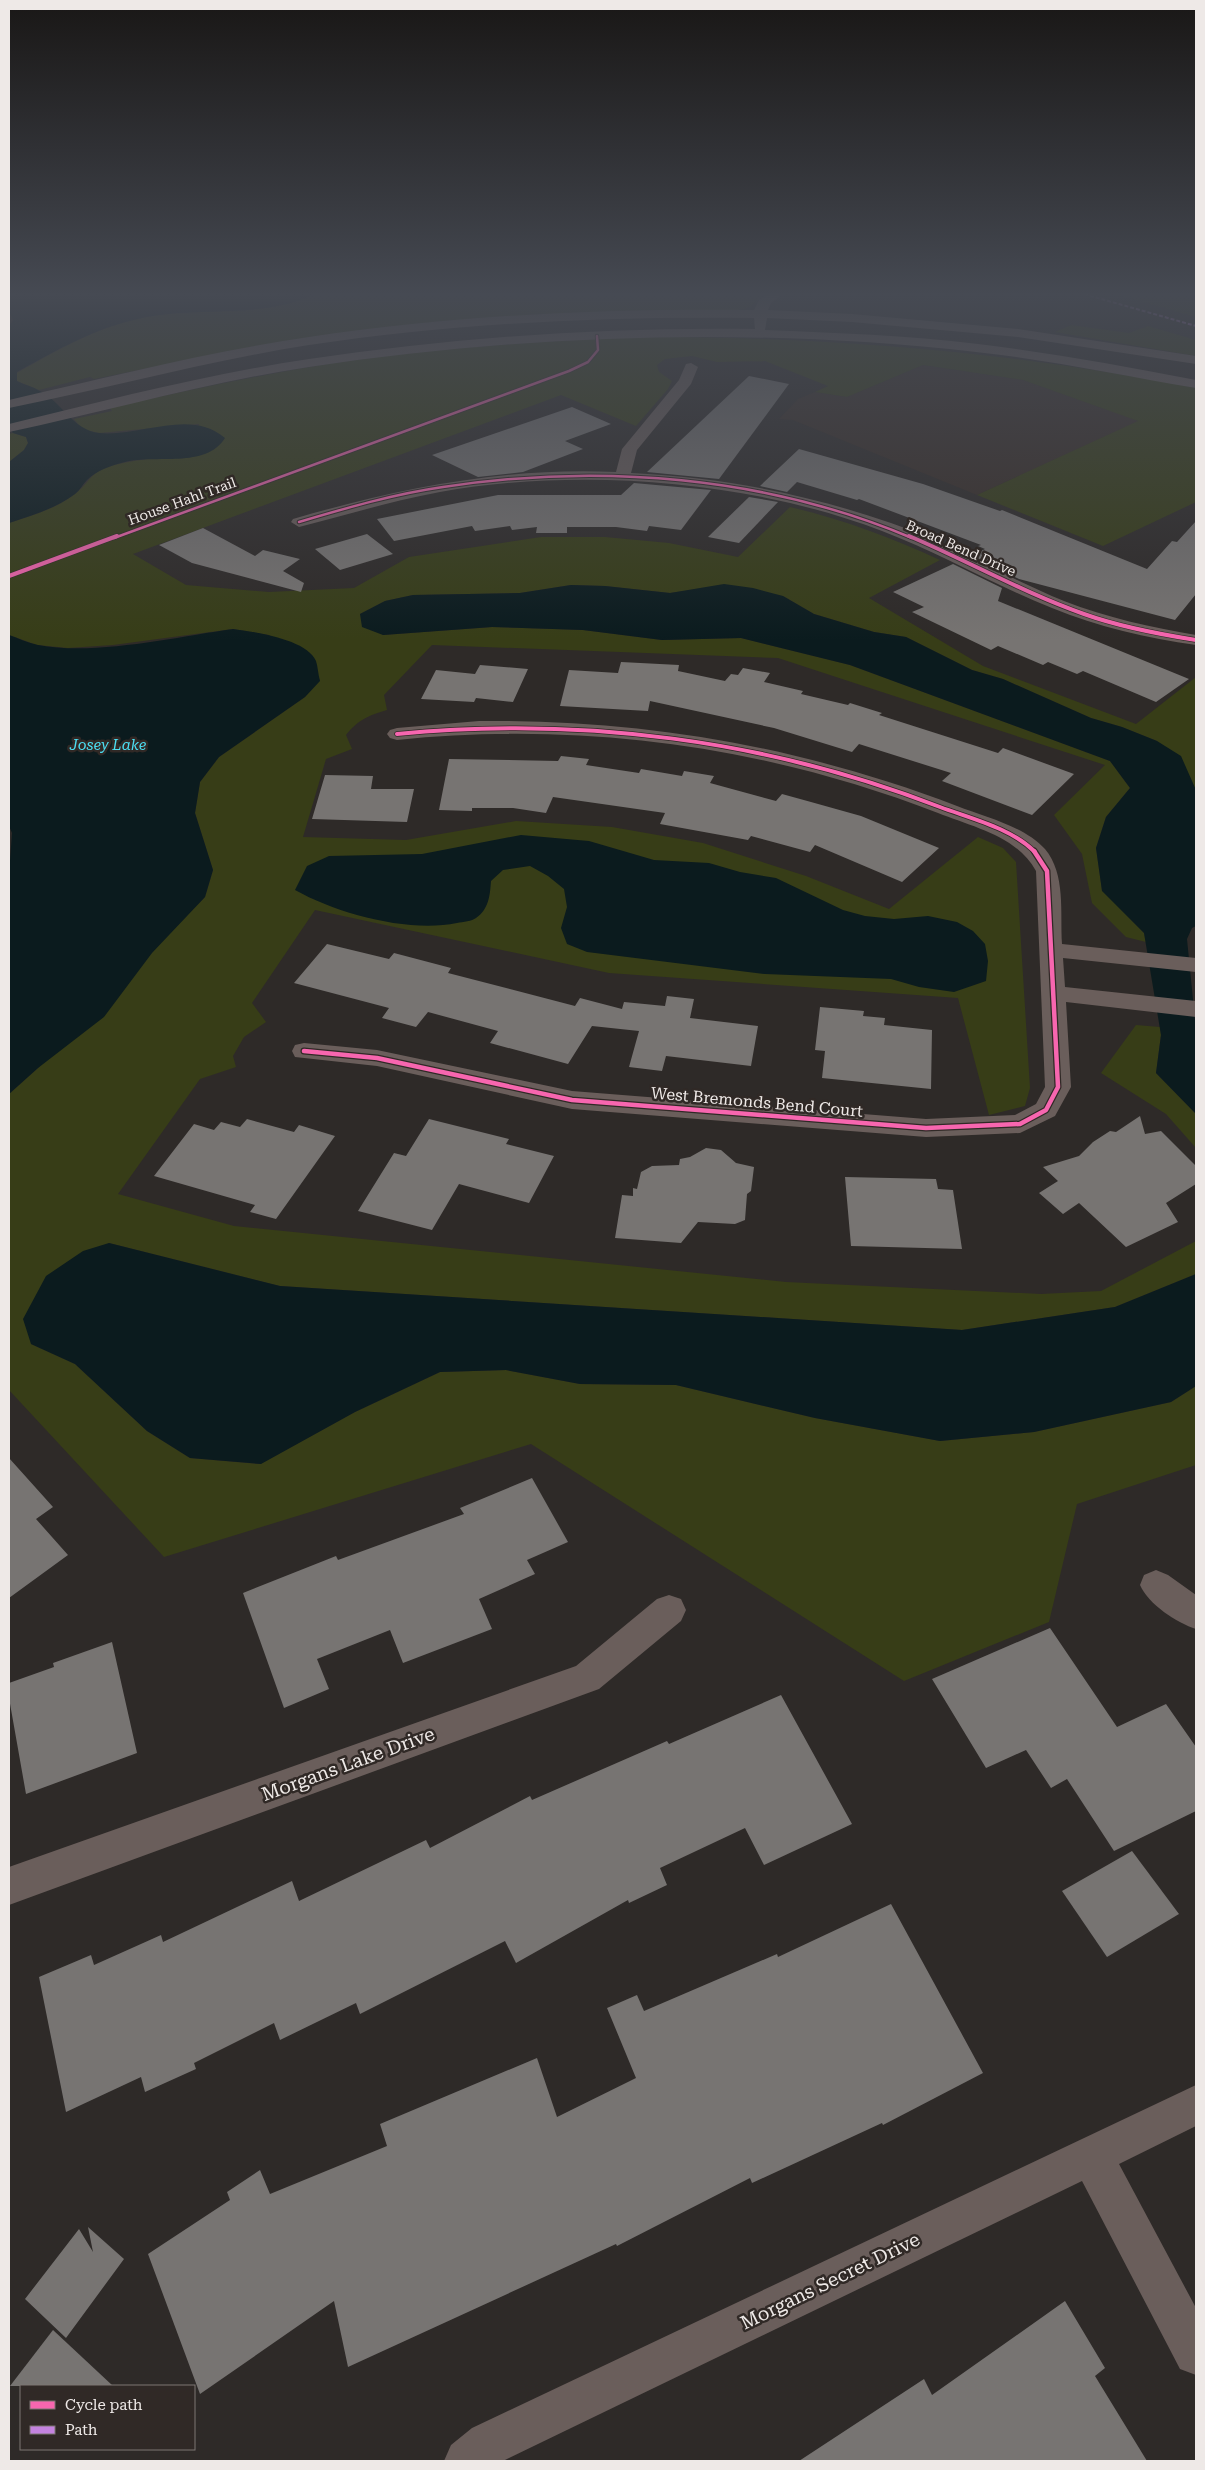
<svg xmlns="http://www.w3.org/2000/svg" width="1205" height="2470" viewBox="0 0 1205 2470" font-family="'Roboto Serif',serif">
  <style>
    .built { fill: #382d27 }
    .green { fill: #373d17 }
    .water { fill: #0b1b1e }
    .building { fill: #777472 }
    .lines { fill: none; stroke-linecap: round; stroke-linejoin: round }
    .street { fill: #6a5e5b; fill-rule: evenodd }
    .secondary { fill: #6d605d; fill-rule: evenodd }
    .quiet { stroke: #c483df; stroke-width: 2; stroke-dasharray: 4 2; stroke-linecap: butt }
    .cycleway-far2-casing { stroke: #302926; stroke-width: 4.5 }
    .cycleway-far1-casing { stroke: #302926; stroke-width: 5.5 }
    .cycleway-casing { stroke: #302926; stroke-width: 7 }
    .cycleway-far2 { stroke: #f766af; stroke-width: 2.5 }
    .cycleway-far1 { stroke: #f766af; stroke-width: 4 }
    .cycleway { stroke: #f766af; stroke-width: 4.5 }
    .labels { text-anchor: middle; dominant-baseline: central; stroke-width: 5; stroke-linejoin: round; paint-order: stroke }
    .far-street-label { font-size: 14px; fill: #eee9e7; stroke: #302926 }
    .far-water-label { font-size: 15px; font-style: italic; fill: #4cddf1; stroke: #302926 }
    .street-label { font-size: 16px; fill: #eee9e7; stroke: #302926 }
    .near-street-label { font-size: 19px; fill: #eee9e7; stroke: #302926 }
  </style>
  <rect width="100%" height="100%" fill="#2e2a28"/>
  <path class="built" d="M923 365 1023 380 1139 421 977 495 793 420 779 419 798 399 815 392 847 397Z"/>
  <g class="green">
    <path d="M314 294H765L748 308 733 311 594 312 247 348 94 379 90 377 39 390 17 381V373C68 344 109 320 168 314 216 309 270 316 314 294Z"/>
    <path d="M1115 294H1196V317Z"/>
    <path d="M1071 325 1129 333 1148 326 1196 340V356L1055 332Z"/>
    <path d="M632 337C822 336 1010 351 1196 388V502L1103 546 977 495 1138 421 1023 380 923 365 847 397 815 392 828 386 765 361 717 362 692 356 665 359 657 365 659 372 672 381 668 389 636 426 561 395 133 554 186 585 269 592 354 588 409 557 541 537H605L669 543 738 557 790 507C842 519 892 538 940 560L869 598 983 666 1136 724 1196 677V790L1157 741 1122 727 1091 718 1003 679 972 670 906 637 874 632 814 614 783 596 693 590 670 593 605 586 571 585 520 593 413 595 385 601 360 614 383 635 492 627 583 630 662 640 741 638 850 665 1110 761 1130 788 1106 817 1096 848 1102 890 1144 933 1146 942 1126 937 1092 903 1082 854 1054 815 1105 765 778 658 432 645 384 695 387 710C369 715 358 720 346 735L352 749 326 759 303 837 406 840 516 821 612 827 703 843 806 876 889 909 978 837 1003 848 1016 862 1030 1088 1025 1106 989 1115 958 998 609 973 315 910 252 1003 266 1022 244 1037 233 1056 236 1067 200 1079 118 1194 234 1226 786 1282 1041 1294 1101 1291 1196 1241V1274L1115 1307 962 1330 280 1286 109 1243 31 1344 75 1364 147 1431 190 1458 260 1464 355 1412 440 1372 506 1370 580 1384 676 1385 815 1418 940 1441 1034 1432 1171 1402 1196 1386V1465L1077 1504 1049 1622 904 1681 531 1444 164 1557 9 1390V1094L38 1068 205 897 213 870 195 813 200 782 219 757 305 697 320 680 269 635 233 629 113 645 68 648 37 645 9 635V523C32 515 56 509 75 494 86 486 90 474 103 469 131 458 161 458 190 457L199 424 99 433 82 429 74 419 112 411 110 408C184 391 259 375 334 363 433 348 532 342 632 337Z"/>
    <path d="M13 433 26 437 28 443 24 450 9 462V434Z"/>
    <path d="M1136 1025 1160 1027 1161 1035 1156 1073 1196 1114V1148L1166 1114 1101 1073Z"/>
  </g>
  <g class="water">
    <path d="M9 294H314C270 316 216 309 168 314 109 320 68 344 17 372V381C24 385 32 386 38 390 62 401 72 430 99 433 141 437 190 408 225 438 206 469 155 454 125 462 112 465 97 470 87 480 83 484 80 490 75 494 55 509 32 515 9 523V462L24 450 28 443 26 437 13 433 9 429V326L13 320 9 311Z"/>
    <path d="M724 584 753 588 783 596 814 614 874 632 906 637 972 670 1003 679 1091 718 1122 727 1157 741 1181 756 1196 790V926L1192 928 1187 939 1196 1030V1114L1156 1073 1161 1035 1144 933 1102 891 1096 848 1106 817 1130 788 1110 761 850 665 741 638 662 640 583 630 492 627 383 635 362 627 360 614 385 601 413 595 520 593 571 585 605 586 670 593Z"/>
    <path d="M233 629C254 632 307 639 316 661 318 667 318 674 320 681L305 697 219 757 200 782 195 813 213 870 205 897 152 953 104 1017 38 1068 9 1094V875L12 833 9 826V635C18 638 28 643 38 645 95 656 175 637 233 629Z"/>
    <path d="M521 835 589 841 654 860 709 863 740 872 776 878 843 910 865 916 894 919 928 916 957 922 973 931 985 944 988 961 986 981 954 992 919 987 891 979 765 974 587 952 567 944 561 928 567 907 564 889 548 876 530 866 503 870 491 881C490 895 489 909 476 918 472 921 463 922 457 923 409 933 338 914 295 890L307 866 329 856 422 854Z"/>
    <path d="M109 1243 280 1286 962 1330 1115 1307 1196 1274V1386L1171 1402 1034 1432 940 1441 815 1418 676 1385 580 1384 506 1370 440 1372 355 1412 261 1464 190 1458 147 1431 75 1364 31 1344 23 1319 46 1276 83 1251Z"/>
  </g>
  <g class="building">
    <path d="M749 376 789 384 719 479 647 472Z"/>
    <path d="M572 407 611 424 565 441 583 449 523 472 478 477 432 455Z"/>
    <path d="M799 449 923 484 1000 511 1002 510 1147 569 1172 541 1177 542 1196 521V594L1175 620 1019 579 971 556 985 549 978 546 981 545 859 499 857 500 797 482 787 492 760 486Z"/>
    <path d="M634 483 711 490 681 530 649 526 647 531 616 527H567V533H536L537 527 512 530 510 526 475 531 472 526 394 541 377 519 498 495H621Z"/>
    <path d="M749 497 778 502 739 543 708 537Z"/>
    <path d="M203 528 255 556 263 550 300 559 283 571 304 583 301 592 192 563 159 545Z"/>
    <path d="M367 534 393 554 340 570 315 549Z"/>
    <path d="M953 564 1002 588 998 601 1189 679 1156 702 1083 671 1077 674 1048 662 1043 665 998 646 991 650 912 612 924 607 893 592Z"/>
    <path d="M621 662 679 665 678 671 725 681 731 674 738 675 743 668 770 673 764 682 803 691 801 694 848 705 850 703 882 713 879 715 998 753 1003 748 1074 774 1032 815 942 781 951 773 859 744 852 752 774 728 650 701 648 711 560 706 569 670 618 673Z"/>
    <path d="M480 665 528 669 513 702 476 698 474 702 421 699 436 670 475 674Z"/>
    <path d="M561 756 589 759 586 765 639 773 641 769 682 776 684 771 714 776 710 783 776 801 782 794 811 802 861 816 939 848 902 882 815 845 810 852 751 836 748 840 660 824 665 813 553 797 546 813 513 808H472V811L439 810 449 759 558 761Z"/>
    <path d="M325 775 373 776 371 789H414L407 822 312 819Z"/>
    <path d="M327 944 389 959 394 953 451 968 448 973 575 1006 580 998 622 1009 624 1002 665 1006 667 996 694 999 690 1018 758 1026 751 1066 666 1056 662 1071 629 1067 639 1031 592 1026 568 1064 490 1043 498 1031 428 1012 416 1027 382 1018 389 1008 294 983Z"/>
    <path d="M820 1007 864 1011 863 1016 885 1018 884 1025 932 1030 931 1089 822 1078 825 1051 815 1050Z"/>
    <path d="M1140 1116 1145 1134 1161 1131 1196 1166V1184L1166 1203 1178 1222 1126 1247 1079 1203 1063 1214 1039 1193 1058 1181 1043 1167 1079 1156 1093 1142 1110 1131 1116 1132Z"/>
    <path d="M247 1119 294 1132 299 1125 335 1136 276 1219 250 1212 255 1205 154 1176 194 1124 214 1130 221 1122 240 1127Z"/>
    <path d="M429 1119 509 1139 506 1144 554 1156 529 1203 459 1184 432 1230 358 1211 394 1153 406 1156Z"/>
    <path d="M706 1148 721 1150 736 1163 754 1167 751 1191 747 1194 745 1220 735 1224 698 1222 681 1243 615 1238 622 1195 633 1196V1188L637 1189 641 1172 652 1166 679 1165 680 1159 690 1157Z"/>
    <path d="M845 1177 936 1179 938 1189 953 1190 962 1249 851 1246Z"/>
    <path d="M9 1458 53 1507 36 1519 68 1555 9 1598Z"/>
    <path d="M532 1478 568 1542 527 1560 535 1574 479 1599 492 1629 403 1663 390 1630 317 1659 329 1689 284 1708 243 1593 336 1556 338 1560 464 1514 460 1508Z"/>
    <path d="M1050 1628 1117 1727 1166 1704 1196 1747V1811L1114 1851 1067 1779 1051 1788 1026 1750 986 1768 932 1679Z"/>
    <path d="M112 1642 137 1753 26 1794 9 1698V1683L54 1667 53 1663Z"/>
    <path d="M781 1695 852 1824 764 1865 745 1828 660 1868 667 1885 629 1903 628 1900 516 1963 505 1941 360 2014 356 2003 280 2040 274 2023 194 2063 196 2069 145 2092 141 2077 66 2112 39 1977 91 1955 94 1965 161 1935 163 1942 292 1881 299 1901 426 1840 430 1848 530 1796 532 1800 667 1741 669 1744Z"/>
    <path d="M1132 1851 1179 1914 1107 1957 1062 1891Z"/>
    <path d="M891 1904 983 2073 883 2125 882 2123 752 2183 750 2178 617 2246 616 2244 348 2367 334 2301 200 2394 148 2254 230 2200 227 2192 260 2170 270 2194 387 2146 380 2124 537 2058 557 2117 636 2078 607 2008 637 1995 644 2011 777 1954 778 1957Z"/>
    <path d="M88 2227 124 2259 66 2338 25 2299 79 2229 93 2252Z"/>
    <path d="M1065 2301 1105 2368 1095 2376 1147 2461H799L924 2379 932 2395Z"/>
    <path d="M53 2330 113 2386H10Z"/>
  </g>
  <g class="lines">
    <g class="street">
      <path d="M691 363 698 367 691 384 637 450 631 473C720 477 807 494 891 523 951 544 1005 577 1064 601 1107 618 1151 627 1196 635V645C1147 638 1098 627 1052 608 994 585 940 553 882 531 749 480 579 467 440 492 391 501 347 515 299 527L291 522 293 519C399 488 505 467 616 472L622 449 679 380 686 364Z"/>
      <path d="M479 721C644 719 803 747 957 806 985 817 1024 826 1045 849 1066 874 1060 913 1062 944L1196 958V972L1063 958 1065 987 1196 1001V1017L1066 1002 1071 1087 1055 1116 1020 1133 926 1137 572 1109 377 1066 295 1057 292 1051 295 1045 304 1043 377 1050 572 1091 926 1119 1015 1115 1036 1104 1045 1087 1036 871C1017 836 973 827 938 813 765 746 582 721 397 740L390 738 387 734 390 730 397 728Z"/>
      <path d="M1156 1570 1168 1575 1196 1595V1629C1177 1623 1148 1604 1140 1585L1144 1575Z"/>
      <path d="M669 1595 681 1599 686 1610 681 1621 599 1689 9 1905V1867L576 1666 657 1599Z"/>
      <path d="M1196 2085V2126L1119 2164 1196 2308V2375L1180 2369 1082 2181 503 2461H444L451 2445 472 2428Z"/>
    </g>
    <path class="secondary" d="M767 294H783L771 303 768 310 852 314 1018 329 1196 356V364L1018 337 852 322 767 318 765 330C836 333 907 335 978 344 1051 353 1123 366 1196 380V388C1123 376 1050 360 976 352 755 327 529 334 309 367 208 382 109 411 9 432V424C108 400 208 374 309 359 457 337 606 327 755 329L754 318C605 316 456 323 309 345 207 361 109 388 9 408V400C108 377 208 352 309 337 457 315 605 308 754 310L759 300Z"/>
    <path class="quiet" d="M1084 294 1196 326"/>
    <defs>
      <g id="cycleway-far2">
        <path d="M299 522C346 508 394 494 443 487 599 463 766 476 912 538"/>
        <path d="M114 538 569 371 588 362 598 350 597 336"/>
      </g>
      <g id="cycleway-far1">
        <path d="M909 536C968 561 1024 593 1084 614 1120 627 1158 634 1196 640"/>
        <path d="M9 576 117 536"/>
        <path d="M397 734C582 716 767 740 940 807 972 819 1011 828 1035 852"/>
      </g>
      <path id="cycleway" d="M304 1051 377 1058 572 1100 926 1128 1020 1124 1046 1110 1058 1087 1047 871 1034 851"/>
    </defs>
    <use href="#cycleway-far2" class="cycleway-far2-casing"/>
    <use href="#cycleway-far1" class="cycleway-far1-casing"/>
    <use href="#cycleway" class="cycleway-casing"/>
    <use href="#cycleway-far2" class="cycleway-far2"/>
    <use href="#cycleway-far1" class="cycleway-far1"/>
    <use href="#cycleway" class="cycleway"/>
  </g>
  <linearGradient id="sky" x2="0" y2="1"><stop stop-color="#191716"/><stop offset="0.46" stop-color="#464a53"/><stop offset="1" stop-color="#464a53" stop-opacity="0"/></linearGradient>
  <rect width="1205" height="640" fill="url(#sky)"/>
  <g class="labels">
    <g class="far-street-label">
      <text transform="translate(182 501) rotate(-20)">House Hahl Trail</text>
      <text transform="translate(961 548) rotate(24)">Broad Bend Drive</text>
    </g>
    <g class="far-water-label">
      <text x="108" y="745">Josey Lake</text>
    </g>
    <g class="street-label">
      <text transform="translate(757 1102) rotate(5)">West Bremonds Bend Court</text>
    </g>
    <g class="near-street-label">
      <text transform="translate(348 1764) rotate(-20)">Morgans Lake Drive</text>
      <text transform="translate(830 2281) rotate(-26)">Morgans Secret Drive</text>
    </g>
  </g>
  <rect width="1205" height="2470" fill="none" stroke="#eee9e7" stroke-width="20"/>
  <rect x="20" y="2385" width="175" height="65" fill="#302926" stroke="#7c7673"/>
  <rect x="30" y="2401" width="25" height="8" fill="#f766af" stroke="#7c7673"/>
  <text x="65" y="2410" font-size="15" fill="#eee9e7">Cycle path</text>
  <rect x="30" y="2426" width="25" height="8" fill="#c483df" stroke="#7c7673"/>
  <text x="65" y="2435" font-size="15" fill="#eee9e7">Path</text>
</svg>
